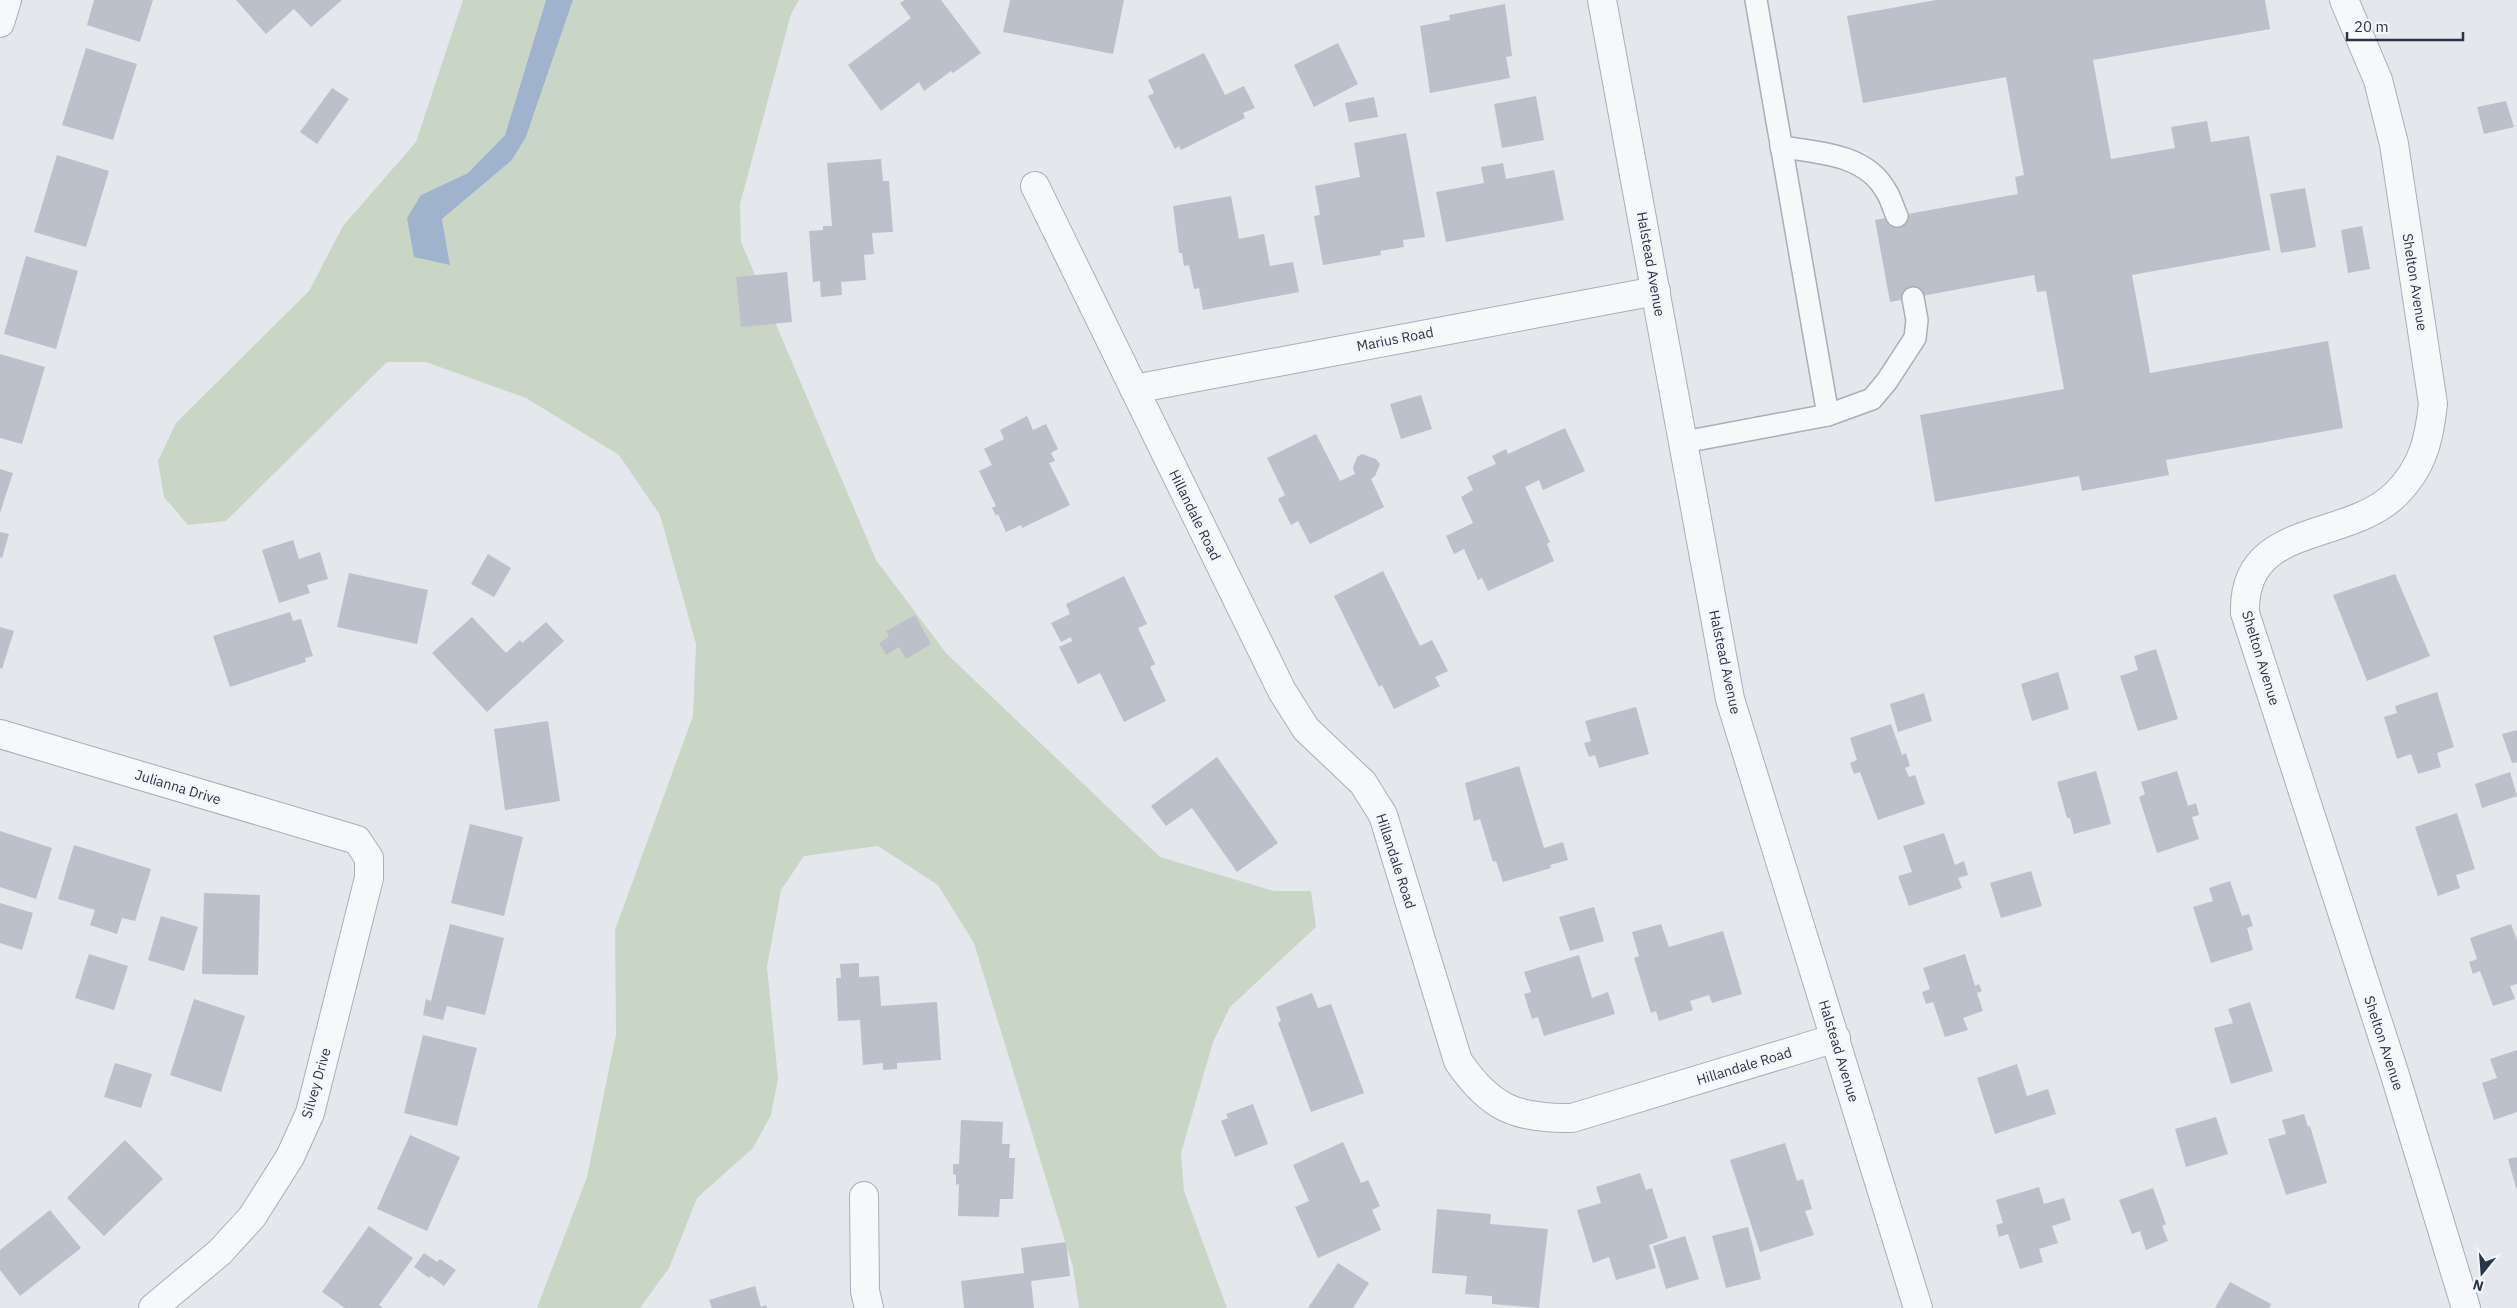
<svg xmlns="http://www.w3.org/2000/svg" width="2517" height="1308" viewBox="0 0 2517 1308" font-family="'IBM Plex Sans',sans-serif">
  <style>
    .green { fill: #c9d6c5 }
    .water { fill: #9fb4cc }
    .building { fill: #bbc0ca }
    .lines { fill: none; stroke-linecap: round; stroke-linejoin: round }
    .lane-casing { stroke: #a9aeb7; stroke-width: 24 }
    .street-casing { stroke: #a9aeb7; stroke-width: 30 }
    .lane { stroke: #f7f8fa; stroke-width: 21 }
    .street { stroke: #f7f8fa; stroke-width: 28 }
    .labels { text-anchor: middle; dominant-baseline: central; stroke-width: 4.5; stroke-linejoin: round; paint-order: stroke }
    .street-label { font-size: 14px; fill: #2b3445; stroke: #f4f6f9 }
  </style>
  <rect width="100%" height="100%" fill="#e4e7ec"/>
  <path class="green" d="M463 0H546L505 135 468 173 421 195 450 265 442 219 512 160 526 137 573 0H799L791 14 740 204 741 242 876 560 946 653 1160 857 1274 891H1311L1316 927 1230 1007 1213 1042 1181 1153 1184 1191 1227 1308H1079L1073 1267 974 943 938 885 878 846 804 856 781 890 767 967 778 1079 771 1115 753 1148 697 1198 669 1268 640 1308H537L587 1177 616 1035 615 930 693 716 696 644 660 515 619 455 526 398 426 362H387L226 521 188 525 164 497 158 461 176 423 309 291 343 226 416 142Z"/>
  <path class="water" d="M546 0H573L526 137 512 160 442 219 450 265 414 257 407 218 421 195 468 173 505 135Z"/>
  <g class="building">
    <path d="M94 0H153L140 42 87 25Z"/>
    <path d="M236 0H342L311 27 294 9 266 34Z"/>
    <path d="M905 0H941L981 53 953 73 951 71 924 91 919 82 881 111 848 65 911 18 900 3Z"/>
    <path d="M1010 0H1124L1113 54 1003 32Z"/>
    <path d="M1936 0H2265L2270 29 2093 60 2111 159 2175 148 2171 127 2207 121 2211 142 2249 136 2270 250 2132 275 2150 373 2328 341 2343 428 2166 460 2169 475 2082 491 2079 476 1935 502 1920 415 2064 389 2046 291 2037 292 2034 275 1890 302 1875 220 2018 194 2015 177 2024 175 2006 77 1863 103 1847 16Z"/>
    <path d="M1505 4 1512 56 1506 57 1510 78 1430 93 1420 26 1450 20 1449 15Z"/>
    <path d="M1338 43 1358 84 1314 107 1294 65Z"/>
    <path d="M86 48 137 64 113 140 62 125Z"/>
    <path d="M1204 53 1225 95 1244 86 1255 108 1243 113 1245 118 1181 150 1179 146 1175 149 1148 96 1154 93 1148 80Z"/>
    <path d="M332 88 349 99 317 144 300 132Z"/>
    <path d="M1536 96 1544 140 1502 148 1494 104Z"/>
    <path d="M1374 97 1378 117 1349 122 1345 103Z"/>
    <path d="M2506 101 2514 127 2484 134 2477 107Z"/>
    <path d="M1406 133 1425 237 1403 240 1404 247 1380 251 1381 255 1323 265 1314 216 1320 215 1315 186 1360 177 1354 143Z"/>
    <path d="M57 155 109 171 86 247 34 232Z"/>
    <path d="M881 159 883 181H889L893 232 872 233 874 254 864 255 866 280 841 282 842 295 821 297 820 281 813 282 809 231 823 230V226H832L827 163Z"/>
    <path d="M1503 163 1506 179 1554 170 1564 220 1446 242 1436 192 1484 183 1481 167Z"/>
    <path d="M2305 188 2316 247 2281 253 2270 194Z"/>
    <path d="M1231 196 1239 239 1264 234 1270 266 1293 262 1299 292 1203 310 1199 288 1194 289 1189 265 1184 266 1182 253H1179L1173 206Z"/>
    <path d="M2362 226 2370 269 2348 273 2341 230Z"/>
    <path d="M26 256 78 271 56 349 4 334Z"/>
    <path d="M787 272 792 322 741 327 736 277Z"/>
    <path d="M0 354 45 367 22 444 0 438Z"/>
    <path d="M1421 395 1432 429 1401 439 1390 404Z"/>
    <path d="M1027 416 1033 430 1046 424 1058 449 1051 453 1055 461 1049 463 1070 505 1022 528 1021 525 1006 532 998 514 996 516 992 508 996 506 979 471 992 465 984 449 1004 439 1000 430Z"/>
    <path d="M1565 428 1585 471 1543 490 1539 480 1525 487 1550 542 1547 544 1554 561 1488 591 1482 578 1478 580 1464 549 1454 554 1446 536 1473 523 1461 497 1473 490 1467 477 1496 464 1492 456 1506 449 1508 454Z"/>
    <path d="M1316 434 1340 481 1355 474 1353 468 1357 457 1362 454 1376 459 1380 464 1375 476 1371 479 1384 507 1310 544 1298 521 1291 525 1278 499 1285 495 1267 458Z"/>
    <path d="M0 469 13 473 0 513Z"/>
    <path d="M0 532 9 534 2 558 0 557Z"/>
    <path d="M293 540 299 559 320 552 328 579 307 585 310 593 279 603 262 550Z"/>
    <path d="M488 554 511 568 494 597 471 584Z"/>
    <path d="M1383 571 1420 646 1432 640 1448 671 1435 677 1440 686 1394 709 1382 685 1379 687 1334 596Z"/>
    <path d="M349 573 428 590 417 644 337 627Z"/>
    <path d="M2395 574 2430 656 2367 681 2333 595Z"/>
    <path d="M1124 576 1147 624 1138 628 1155 664 1150 667 1166 701 1124 722 1100 673 1078 684 1059 647 1072 641 1071 637 1061 642 1051 623 1070 614 1066 604Z"/>
    <path d="M290 612 293 621 301 619 313 656 305 658 306 662 230 687 213 636Z"/>
    <path d="M915 615 931 644 906 659 899 647 886 655 879 643 889 637 886 631Z"/>
    <path d="M472 617 506 653 520 640 522 643 546 622 564 641 487 712 432 653Z"/>
    <path d="M0 627 14 631 2 669 0 668Z"/>
    <path d="M2156 649 2178 719 2138 731 2120 676 2138 670 2134 656Z"/>
    <path d="M2058 672 2069 709 2032 721 2021 684Z"/>
    <path d="M2437 692 2454 747 2437 753 2441 767 2418 774 2411 754 2397 759 2384 717 2397 713 2395 706Z"/>
    <path d="M1924 693 1932 721 1898 732 1890 704Z"/>
    <path d="M1636 707 1649 754 1599 768 1595 755 1589 757 1584 743 1591 741 1585 721Z"/>
    <path d="M548 721 560 801 505 810 494 729Z"/>
    <path d="M1891 724 1902 755 1906 753 1910 766 1905 768 1909 777 1915 775 1925 804 1878 820 1860 772 1854 774 1850 763 1857 760 1850 738Z"/>
    <path d="M2517 730V762L2512 763 2502 734Z"/>
    <path d="M1217 757 1278 843 1237 872 1192 808 1166 826 1151 806Z"/>
    <path d="M1519 766 1544 848 1563 842 1568 860 1550 865 1551 868 1503 882 1496 861 1493 862 1480 819 1474 821 1465 783Z"/>
    <path d="M2096 771 2111 824 2074 834 2070 818H2067L2057 782Z"/>
    <path d="M2177 771 2188 806 2196 803 2199 815 2192 817 2199 839 2157 853 2139 797 2145 794 2141 782Z"/>
    <path d="M2510 772 2517 796 2482 808 2475 784Z"/>
    <path d="M2457 813 2475 869 2456 875 2460 888 2438 896 2415 827Z"/>
    <path d="M470 824 523 837 504 916 451 903Z"/>
    <path d="M0 831 52 848 36 899 0 887Z"/>
    <path d="M1944 833 1955 865 1964 861 1968 875 1958 878 1962 888 1909 906 1898 876 1912 872 1903 846Z"/>
    <path d="M74 845 151 869 135 921 122 918 117 934 90 925 95 910 58 899Z"/>
    <path d="M2031 871 2042 906 2001 918 1990 883Z"/>
    <path d="M2230 881 2242 916 2249 914 2253 926 2247 928 2253 950 2211 963 2193 907 2213 901 2209 888Z"/>
    <path d="M204 893 260 895 258 975 202 974Z"/>
    <path d="M0 903 33 913 22 950 0 943Z"/>
    <path d="M1594 907 1604 941 1570 951 1559 917Z"/>
    <path d="M161 916 198 927 184 971 148 960Z"/>
    <path d="M450 924 504 938 485 1015 447 1006 443 1020 423 1015 426 999 431 1001Z"/>
    <path d="M1661 924 1669 947 1723 931 1742 994 1712 1003 1709 995 1690 1001 1693 1010 1659 1021 1656 1011 1651 1013 1634 958 1639 956 1632 932Z"/>
    <path d="M2511 924 2517 940V984L2510 986 2515 999 2493 1006 2480 971 2473 974 2469 962 2477 959 2470 938Z"/>
    <path d="M89 954 128 966 114 1010 75 998Z"/>
    <path d="M1965 954 1975 986 1979 984 1982 991 1977 993 1983 1011 1963 1018 1968 1030 1945 1037 1933 1002 1926 1004 1922 992 1930 989 1923 968Z"/>
    <path d="M1579 955 1592 998 1608 992 1615 1014 1544 1036 1538 1017 1532 1019 1524 994 1531 992 1524 972Z"/>
    <path d="M859 963V977L879 976 881 1006 937 1002 941 1060 897 1063V1069L883 1070V1063L863 1065 860 1020 838 1021 836 978H841L840 964Z"/>
    <path d="M1312 993 1318 1008 1331 1004 1364 1093 1311 1112 1278 1023 1281 1021 1276 1007Z"/>
    <path d="M194 999 245 1016 221 1092 170 1075Z"/>
    <path d="M2250 1002 2273 1071 2231 1084 2214 1028 2233 1023 2228 1009Z"/>
    <path d="M423 1035 477 1048 457 1126 404 1113Z"/>
    <path d="M2517 1050V1112L2494 1120 2482 1083 2497 1078 2490 1059Z"/>
    <path d="M115 1063 152 1074 141 1108 104 1097Z"/>
    <path d="M2017 1064 2027 1096 2048 1089 2056 1114 1995 1134 1977 1078Z"/>
    <path d="M1253 1104 1268 1144 1235 1157 1221 1121 1228 1118 1226 1114Z"/>
    <path d="M2304 1114 2308 1127 2310 1126 2327 1183 2286 1195 2268 1139 2286 1134 2282 1120Z"/>
    <path d="M2216 1117 2228 1154 2186 1167 2175 1129Z"/>
    <path d="M961 1120 1003 1122 1002 1144H1010L1009 1158H1015L1013 1199H1000L999 1217 958 1216 959 1184 956 1185V1175L953 1174V1164H959Z"/>
    <path d="M410 1135 460 1157 427 1231 377 1209Z"/>
    <path d="M125 1140 163 1179 104 1236 67 1198Z"/>
    <path d="M1343 1142 1361 1183 1368 1180 1380 1206 1372 1210 1381 1230 1318 1258 1295 1207 1309 1201 1293 1165Z"/>
    <path d="M1785 1143 1797 1181 1803 1179 1812 1209 1805 1211 1814 1235 1760 1252 1730 1160Z"/>
    <path d="M2517 1157V1188H2516L2508 1159Z"/>
    <path d="M1640 1173 1646 1190 1652 1188 1668 1238 1649 1245 1656 1268 1616 1280 1609 1257 1593 1263 1577 1210 1601 1203 1596 1187Z"/>
    <path d="M2039 1187 2044 1204 2064 1198 2071 1220 2052 1226 2058 1243 2039 1249 2043 1262 2020 1269 2008 1234 1999 1237 1996 1225 2003 1223 1996 1200Z"/>
    <path d="M2153 1188 2166 1224 2162 1226 2168 1241 2146 1250 2140 1231 2132 1234 2119 1200Z"/>
    <path d="M1437 1209 1491 1214 1490 1224 1548 1229 1539 1308 1492 1304V1296L1465 1294 1467 1276 1432 1273Z"/>
    <path d="M50 1210 81 1248 20 1296 0 1270V1250Z"/>
    <path d="M369 1226 413 1258 379 1305 383 1308H345L322 1292Z"/>
    <path d="M1748 1227 1761 1279 1726 1288 1712 1236Z"/>
    <path d="M1685 1236 1699 1279 1666 1289 1653 1246Z"/>
    <path d="M1066 1242 1070 1276 1031 1281 1034 1308H964L961 1281 1024 1273 1021 1248Z"/>
    <path d="M424 1253 437 1262 440 1259 456 1270 444 1286 431 1276 429 1278 414 1267Z"/>
    <path d="M1338 1263 1369 1283 1353 1308H1308Z"/>
    <path d="M2230 1282 2271 1304 2269 1308H2215Z"/>
    <path d="M755 1286 761 1307 766 1305 767 1308H712L709 1300Z"/>
  </g>
  <g class="lines">
    <defs>
      <g id="lane">
        <path d="M1781 147C1817 152 1866 154 1886 191 1891 198 1893 208 1897 216"/>
        <path d="M1828 415 1872 399 1887 381 1915 338 1917 320 1913 298"/>
        <path d="M1684 442 1828 415 1756 0"/>
      </g>
      <g id="street">
        <path d="M1602 0 1730 699 1918 1308"/>
        <path d="M2344 0 2378 80 2394 144 2433 404C2429 440 2423 467 2396 494 2347 543 2242 521 2245 613L2394 1072 2466 1308"/>
        <path d="M0 23 7 0"/>
        <path d="M1035 186 1282 691 1306 729 1363 783 1383 815 1458 1061C1490 1108 1516 1119 1572 1118L1836 1038"/>
        <path d="M1134 389 1656 291"/>
        <path d="M0 734 357 840 369 858V878L310 1113 290 1157 252 1217 220 1252 153 1308"/>
        <path d="M864 1196 865 1291 869 1308"/>
      </g>
    </defs>
    <use href="#lane" class="lane-casing"/>
    <use href="#street" class="street-casing"/>
    <use href="#lane" class="lane"/>
    <use href="#street" class="street"/>
  </g>
  <g class="labels">
    <g class="street-label">
      <text transform="translate(1651 264) rotate(80)">Halstead Avenue</text>
      <text transform="translate(2415 282) rotate(81)">Shelton Avenue</text>
      <text transform="translate(1395 339) rotate(-11)">Marius Road</text>
      <text transform="translate(1195 515) rotate(64)">Hillandale Road</text>
      <text transform="translate(2261 658) rotate(73)">Shelton Avenue</text>
      <text transform="translate(1725 662) rotate(78)">Halstead Avenue</text>
      <text transform="translate(178 787) rotate(17)">Julianna Drive</text>
      <text transform="translate(1396 861) rotate(72)">Hillandale Road</text>
      <text transform="translate(2384 1043) rotate(72)">Shelton Avenue</text>
      <text transform="translate(1839 1051) rotate(73)">Halstead Avenue</text>
      <text transform="translate(1744 1066) rotate(-17)">Hillandale Road</text>
      <text transform="translate(316 1083) rotate(-74)">Silvey Drive</text>
    </g>
  </g>
  <g transform="translate(2482 1273) rotate(197)" stroke="#f4f6f9" stroke-width="4" paint-order="stroke">
  <path d="M0-4L9 19L0 12L-9 19Z" fill="#2b3445"/>
  <text y="-8" font-size="14" font-weight="bold" text-anchor="middle" fill="#2b3445">N</text>
  </g>
  <path d="M2347 32v8h116v-8" fill="none" stroke="#2b3445" stroke-width="2.5"/>
  <text x="2354" y="32" font-size="15" fill="#2b3445" stroke="#f4f6f9" stroke-width="4" paint-order="stroke">20 m</text>
</svg>
